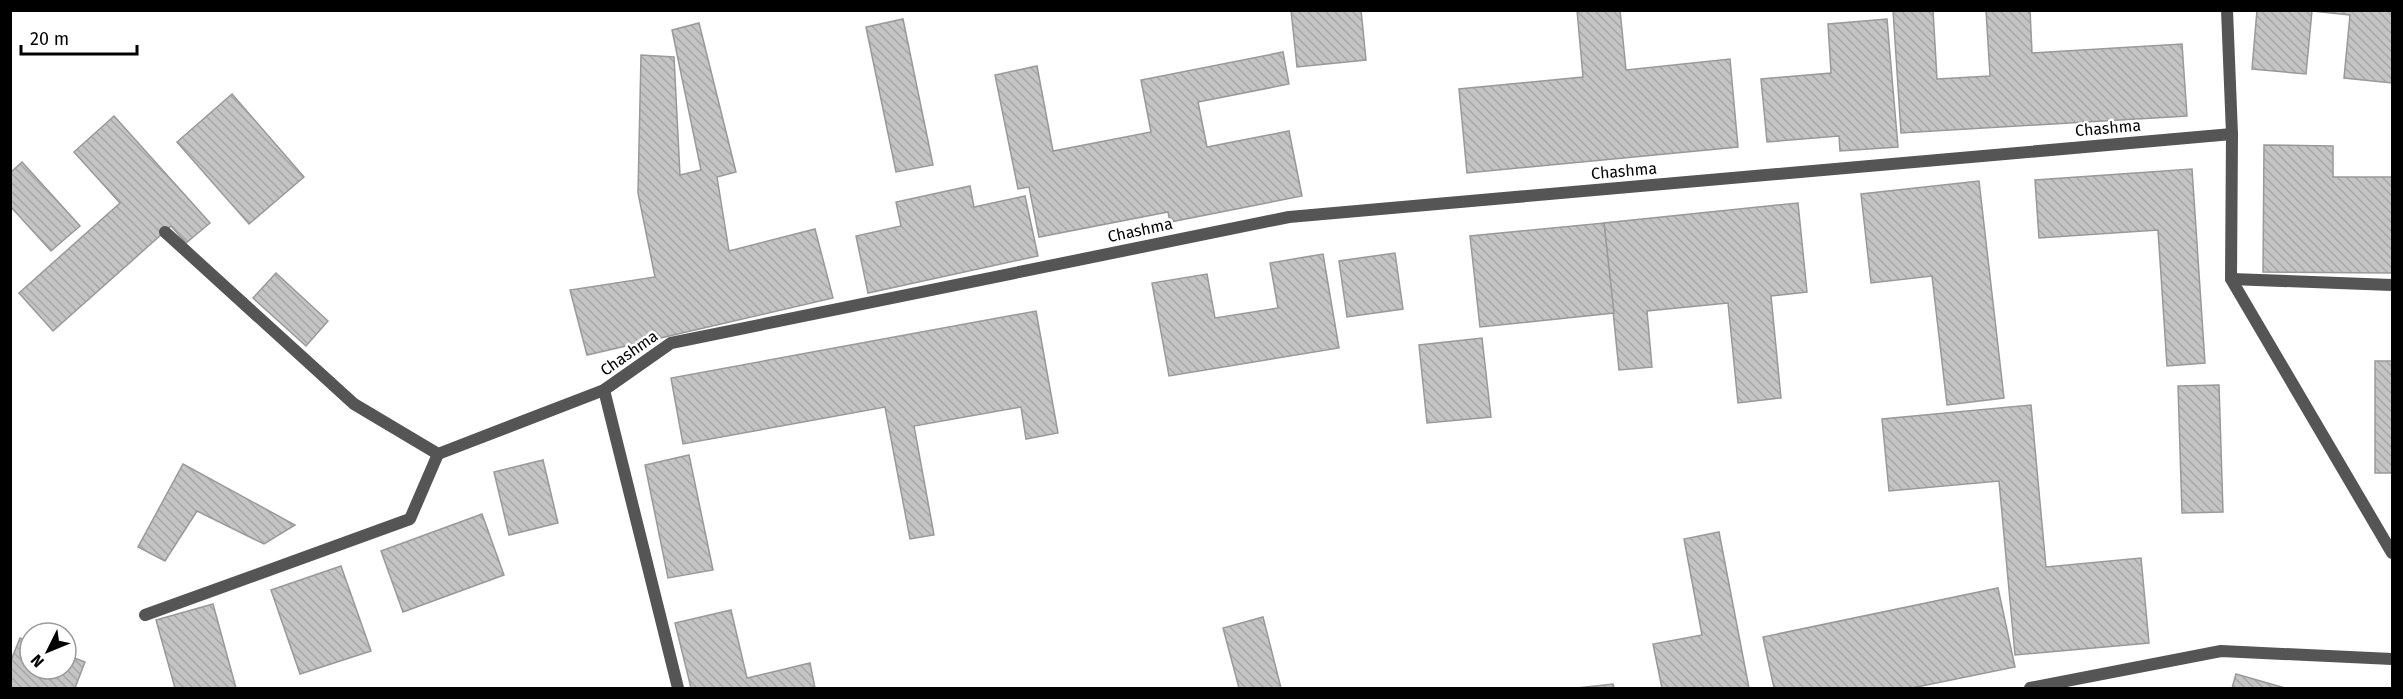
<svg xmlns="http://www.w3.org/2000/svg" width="2403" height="699" viewBox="0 0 2403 699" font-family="'Fira Sans',sans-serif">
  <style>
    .building { fill: url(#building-back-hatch); stroke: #999; stroke-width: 1.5 }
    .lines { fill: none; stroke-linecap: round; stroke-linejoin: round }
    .service { stroke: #555; stroke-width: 12 }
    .minor { stroke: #555; stroke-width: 12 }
    .tertiary { stroke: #555; stroke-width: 12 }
    .labels { text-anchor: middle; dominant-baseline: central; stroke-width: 5; stroke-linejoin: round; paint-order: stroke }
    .street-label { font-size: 16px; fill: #000; stroke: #fff }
  </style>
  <defs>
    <pattern id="building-back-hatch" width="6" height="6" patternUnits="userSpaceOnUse" patternTransform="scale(1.5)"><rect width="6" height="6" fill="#c4c4c4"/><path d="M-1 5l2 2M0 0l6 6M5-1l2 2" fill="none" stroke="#a7a7a7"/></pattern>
  </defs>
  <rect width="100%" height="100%" fill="#fff"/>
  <g class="building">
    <path d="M1291 10H1361L1366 60 1297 67Z"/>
    <path d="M1577 10H1620L1626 70 1730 59 1738 147 1467 173 1459 89 1583 77Z"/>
    <path d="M1893 10H1933L1937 79 1990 76 1986 10H2030L2032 53 2182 44 2187 116 1901 133Z"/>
    <path d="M2257 10H2392V83L2344 78 2350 15 2312 11 2306 74 2252 69Z"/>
    <path d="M903 19 933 165 896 172 866 27Z"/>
    <path d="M1887 19 1898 147 1840 151 1839 136 1767 142 1761 79 1831 73 1828 24Z"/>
    <path d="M699 23 736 172 717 177 729 251 815 229 833 298 587 355 570 290 655 277 638 193 641 55 674 57 680 175 701 170 672 30Z"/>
    <path d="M1283 52 1289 84 1198 102 1207 147 1289 131 1302 196 1170 222 1168 212 1039 237 1029 187 1018 189 995 75 1037 66 1053 151 1151 132 1141 80Z"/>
    <path d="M232 94 304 177 249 224 177 142Z"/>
    <path d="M114 116 210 223 186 243 171 226 53 331 19 293 120 203 74 152Z"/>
    <path d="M2264 145 2333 146V177H2392V273L2263 272Z"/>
    <path d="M22 162 80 226 51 251 10 206V173Z"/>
    <path d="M2192 169 2205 363 2167 366 2158 230 2039 238 2035 180Z"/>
    <path d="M1979 181 2004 398 1947 405 1932 276 1871 283 1861 194Z"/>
    <path d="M970 186 974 207 1025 196 1038 256 868 293 856 236 901 226 896 202Z"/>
    <path d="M1798 203 1807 292 1771 296 1781 398 1738 403 1728 303 1647 311 1652 367 1619 370 1604 223Z"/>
    <path d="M1604 223 1614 313 1480 327 1470 236Z"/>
    <path d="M1395 253 1403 309 1347 317 1339 261Z"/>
    <path d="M1323 254 1339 348 1169 376 1152 283 1207 274 1215 318 1278 308 1270 263Z"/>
    <path d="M276 273 328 321 306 346 253 298Z"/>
    <path d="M1036 311 1058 433 1026 439 1021 407 914 426 934 535 910 539 885 407 683 444 671 378Z"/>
    <path d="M1482 338 1491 417 1427 423 1419 345Z"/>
    <rect x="2375" y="361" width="17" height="112"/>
    <path d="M2219 385 2223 512 2182 513 2178 386Z"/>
    <path d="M2031 405 2046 567 2141 558 2149 643 2015 655 1999 481 1889 491 1882 419Z"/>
    <path d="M689 455 713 570 668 578 645 465Z"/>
    <path d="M543 460 558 523 509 535 494 472Z"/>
    <path d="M183 464 295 525 264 544 197 511 165 561 138 547Z"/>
    <path d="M482 514 504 575 403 612 381 551Z"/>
    <path d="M1719 532 1749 688H1662L1653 644 1702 635 1684 539Z"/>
    <path d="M341 566 371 651 300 674 271 590Z"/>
    <path d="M1998 588 2015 667 1912 688H1774L1763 637Z"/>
    <path d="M213 604 236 688H175L156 620Z"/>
    <path d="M731 610 747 678 810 663 815 688H691L675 623Z"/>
    <path d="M1263 617 1281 688H1239L1223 628Z"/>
    <path d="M20 638 30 642V669H66V655L85 662 75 688H10V663Z"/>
    <path d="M2236 674 2285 688H2232Z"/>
    <path d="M1613 684 1614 688H1577Z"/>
  </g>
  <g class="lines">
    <g class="service">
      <path d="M2231 279 2392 285"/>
      <path d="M145 615 410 519 438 454"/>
    </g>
    <g class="minor">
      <path d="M165 232 354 404 438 454 604 390 671 343 1289 217 2232 134"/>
      <path d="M604 390 678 688"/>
      <path d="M2030 688 2221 651 2392 659"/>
    </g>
    <path class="tertiary" d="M2227 10 2232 134 2231 279 2392 553"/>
  </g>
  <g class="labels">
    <g class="street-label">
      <text transform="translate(2108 128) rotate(-5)">Chashma</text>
      <text transform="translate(1624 171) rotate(-5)">Chashma</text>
      <text transform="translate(1140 230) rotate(-12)">Chashma</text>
      <text transform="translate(629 353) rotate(-35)">Chashma</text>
    </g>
  </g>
  <rect width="2403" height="699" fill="none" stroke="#000000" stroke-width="24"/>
  <g transform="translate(48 651) rotate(227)"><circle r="28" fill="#ffffff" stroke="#999999" stroke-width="1.5"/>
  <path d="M0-4.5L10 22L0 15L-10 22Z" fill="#000000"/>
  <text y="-9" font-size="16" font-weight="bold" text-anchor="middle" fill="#000000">N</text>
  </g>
  <path d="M21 45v9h116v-9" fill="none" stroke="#000000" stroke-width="3"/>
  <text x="30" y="45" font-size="18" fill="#000000" stroke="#ffffff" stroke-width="4.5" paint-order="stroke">20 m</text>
</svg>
